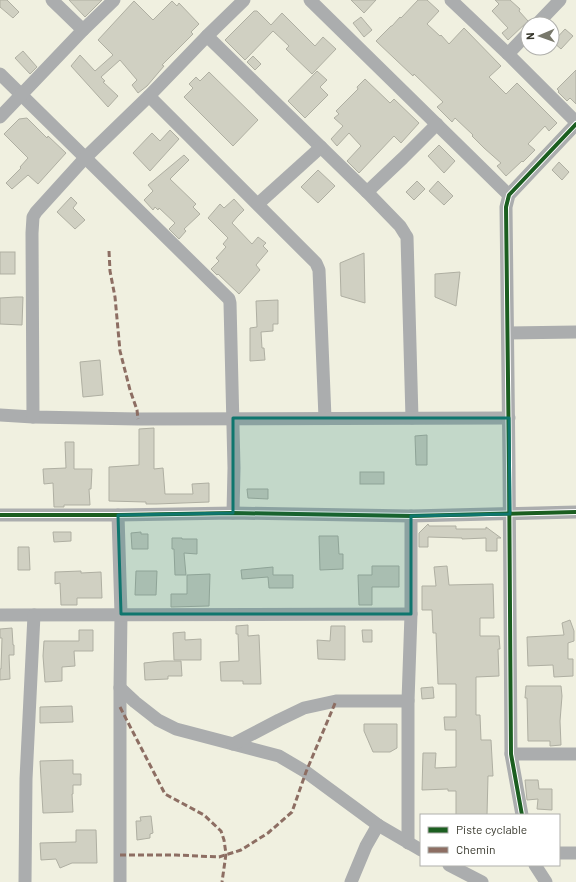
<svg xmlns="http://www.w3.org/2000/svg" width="576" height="882" viewBox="0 0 576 882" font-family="Barlow,sans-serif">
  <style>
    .building { fill: #d0d0c2; stroke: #afafa2 }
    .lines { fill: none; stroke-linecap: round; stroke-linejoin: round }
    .street { stroke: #abadae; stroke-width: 13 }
    .quiet { stroke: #8d6e63; stroke-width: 3; stroke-dasharray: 6 3; stroke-linecap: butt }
    .cycleway-casing { stroke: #fff; stroke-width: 6 }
    .cycleway { stroke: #1b5e20; stroke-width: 4 }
    .marked { fill: #0f766e; fill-opacity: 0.2; stroke: #0f766e; stroke-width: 3; stroke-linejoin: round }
  </style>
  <rect width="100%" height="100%" fill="#f0f0e0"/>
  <g class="building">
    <path d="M0 0H7L19 12 13 18 0 7Z"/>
    <path d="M69 0H102L85 17Z"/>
    <path d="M351 0H376L364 13Z"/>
    <path d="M418 0H427L439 11 427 24 440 36 441 35 449 44 464 28 501 66 489 77 506 94 517 83 557 123 549 131 545 126 528 144 535 150 523 162 522 161 506 176 497 166 501 163 484 148 472 136 473 135 455 118 452 122 437 107 443 102 414 74 413 76 376 41 391 26H392L400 17 401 18Z"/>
    <path d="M495 0H510L520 9 519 11 528 21 508 40 502 33 508 28 492 11 499 4Z"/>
    <path d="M134 1 153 20 172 1 177 6 179 3 199 24 191 32 193 34 162 65 164 66 147 86 138 93 132 85 137 80 120 60 101 77 105 81 103 82 118 96 108 107 71 66 80 55 95 71 113 55 98 40Z"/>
    <path d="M254 11H257L271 25 282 13 315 46 323 37 336 49 312 74 286 49 289 46 273 31 245 60 225 40Z"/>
    <path d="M361 17 372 30 364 37 353 23Z"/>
    <path d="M565 29 573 36 561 49 553 42Z"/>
    <path d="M23 51 37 67 30 74 15 58Z"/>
    <path d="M253 56 261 64 255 70 247 62Z"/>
    <path d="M576 70V104L570 98 567 101 558 92 559 91 557 89Z"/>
    <path d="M317 71 327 80 320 87 328 95 305 118 288 101Z"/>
    <path d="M209 72 258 120 233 146 184 97 193 88 189 84 196 77 200 81Z"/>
    <path d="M365 79 390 103 394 99 419 123 401 143 394 136 359 173 347 161 361 146 349 133 337 146 331 139 343 126 334 118 339 114 336 111 358 89 357 87Z"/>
    <path d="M27 118 47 138 48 136 66 153 38 184 28 175 12 189 6 183 21 168 20 167 28 158 4 134 19 119Z"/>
    <path d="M170 130 179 139 150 171 133 153 152 133 160 141Z"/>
    <path d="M439 145 455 161 444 173 428 156Z"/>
    <path d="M184 155 189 160 170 179 196 204 193 207 200 214 184 229 186 231 179 239 169 229 175 223 159 208 158 210 155 207 153 210 144 200 153 191 148 185Z"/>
    <path d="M559 162 569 172 562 180 552 170Z"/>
    <path d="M318 170 335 186 318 203 301 187Z"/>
    <path d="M417 181 425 189 414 200 406 192Z"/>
    <path d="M438 181 453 196 444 205 429 191Z"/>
    <path d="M71 197 77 203 73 208 85 220 75 229 57 212Z"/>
    <path d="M234 199 244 210 237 217 232 223 252 244 258 237 266 243 263 246 268 251 256 265 260 270 239 294 218 274 217 275 211 269 219 261 216 258 226 247 223 244 228 238 208 218 220 204 224 208Z"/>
    <rect x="0" y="252" width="15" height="22"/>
    <path d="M364 253 365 303 341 296 340 263Z"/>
    <path d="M460 272 456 306 435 297V274Z"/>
    <path d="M16 297H23L22 325 0 324V298Z"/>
    <path d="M278 300V324H273V331L261 332 262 348H264L265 360 250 361V328L257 327 256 301Z"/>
    <path d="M100 360 103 395 83 397 80 362Z"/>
    <path d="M154 428V469L163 468 165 494H193L192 484 209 483V502L156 504H146V502L109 501V467L139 465V429Z"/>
    <path d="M427 435V465H416L415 436Z"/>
    <path d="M65 442H74V469H92L91 489H89L90 505H64V507H54L53 483 44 484 43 469 66 468Z"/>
    <rect x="360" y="472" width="24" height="12"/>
    <path d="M247 489H268V499L248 498Z"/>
    <path d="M428 524 429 526H456V529H486V527L501 538H497V551H486V538L462 539V538L428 537V547H419V533Z"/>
    <path d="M53 532H71V541L54 542Z"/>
    <path d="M141 532V534H148V549H132L131 533Z"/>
    <path d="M319 536H338L339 554H343V569L320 570Z"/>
    <path d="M172 538H182V539H197V554L184 553 186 575H175L174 549H172Z"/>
    <path d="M18 547H29L30 570H18Z"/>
    <path d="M372 566H399V587H372V605H359L358 575H372Z"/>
    <path d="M447 566 449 585 493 584 494 618H480V636H499L500 649H498L499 676 476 677V715H480L481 740H491L493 776H488L487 815H456V791H448V789L422 790 423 753H436L435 768 456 767V730H445L444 717H456V684H438L436 633H433L432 610H422V586H436L434 567Z"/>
    <path d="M273 567V575H293V588H269L268 577 242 579 241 570Z"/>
    <path d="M81 571V573L101 572 102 598H77V605H61L60 583 55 584V572Z"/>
    <path d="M136 571H157L156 595H135Z"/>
    <path d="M210 574 209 606 171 607V594H187V575Z"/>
    <path d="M570 620 574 631V641L568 643V659H573V676L554 677 553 665 528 666 527 637 564 635 562 623Z"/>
    <path d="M248 625V636L259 635 261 684H243V681H221L220 662 239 661 238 634H236V626Z"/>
    <path d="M331 626H345V660L318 659 317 640 330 641Z"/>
    <path d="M12 628 13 645H14V655H9L10 679 0 680V669H1L2 638H0V629Z"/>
    <path d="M79 630H93V651H74L75 666 62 667V681L45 682 43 656 44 641H79Z"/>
    <path d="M362 630H372V642H363Z"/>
    <path d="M185 632V640L201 639V660H174L173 633Z"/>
    <path d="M162 661H181L182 676H168V679L145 680 144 663Z"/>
    <path d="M526 686H561L562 696 560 721 561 745 550 746V741H528L527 698H525Z"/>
    <path d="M433 687 434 698 422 699 421 688Z"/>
    <path d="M72 706 73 722 40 723V707Z"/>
    <path d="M364 724H397V748L390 752H373L364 731Z"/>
    <path d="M73 760V774H81V785H73V794H72L73 812 43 813 40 761Z"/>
    <path d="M525 780H538L539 789H552V810L537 809 538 799 527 800Z"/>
    <path d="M151 816 153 833 150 834V838L137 840 136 821H141L140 817Z"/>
    <path d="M76 830H96L97 863H72L60 868 56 859 41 860 40 843 76 842Z"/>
  </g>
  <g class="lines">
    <g class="street">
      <path d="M52 0 83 30"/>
      <path d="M310 0 509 195"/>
      <path d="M451 0 508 54 576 122"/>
      <path d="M537 24 560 0"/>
      <path d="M207 36 367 192 400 226 405 234 407 237 412 418"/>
      <path d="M508 54 528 33"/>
      <path d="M0 74 229 299 230 303 234 468 233 513"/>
      <path d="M149 96 316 263 319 270 325 418"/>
      <path d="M0 117 83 30 114 0"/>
      <path d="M367 192 403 158 437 124"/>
      <path d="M258 204 321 147"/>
      <path d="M508 333 576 332"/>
      <path d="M0 415 33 417 138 419 509 418"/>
      <path d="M33 417 32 233 33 217 36 212 85 158 149 96 207 36 244 0"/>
      <path d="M0 515H118L233 513 411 516 576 512"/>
      <path d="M118 515 121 614 120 688V882"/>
      <path d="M0 615 411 614"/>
      <path d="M120 688 135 702 158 720 176 729 279 756 306 772 378 825 421 850"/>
      <path d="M233 744 279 720 304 708 336 701H408"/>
      <path d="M511 754H576"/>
      <path d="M522 815 511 754 509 465 506 207 509 195 576 124"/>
      <path d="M408 843V701L411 614V516"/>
      <path d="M559 853H576"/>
      <path d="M449 865 482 882"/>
      <path d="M535 865 546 882"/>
      <path d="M25 882 26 779 34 615"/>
      <path d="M351 882 366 846 378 825"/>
    </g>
    <g class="quiet">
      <path d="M109 251 110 271 115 297 120 351 130 390 137 410 138 419"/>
      <path d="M120 707 165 794 204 815 221 831 224 840 226 854 222 882"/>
      <path d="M120 855H176L219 857 241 850 268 833 292 812 306 772 336 701"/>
    </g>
    <defs>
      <g id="cycleway">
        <path d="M0 515H118L233 513 411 516 576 512"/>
        <path d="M522 815 511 754 509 465 506 207 509 195 576 124"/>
      </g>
    </defs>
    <use href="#cycleway" class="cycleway-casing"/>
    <use href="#cycleway" class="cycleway"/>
  </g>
  <path class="marked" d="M233 418H509L510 514 411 516V614H121L118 515 233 513Z"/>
  <rect x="420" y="814" width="140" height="52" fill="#ffffff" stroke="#afafab"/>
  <rect x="428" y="827" width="20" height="6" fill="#1b5e20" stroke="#afafab"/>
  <text x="456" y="834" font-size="12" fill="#37372c">Piste cyclable</text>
  <rect x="428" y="847" width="20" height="6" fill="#8d6e63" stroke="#afafab"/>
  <text x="456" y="854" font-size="12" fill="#37372c">Chemin</text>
  <g transform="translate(540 36) rotate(268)"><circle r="19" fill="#ffffff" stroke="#afafab"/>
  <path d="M0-3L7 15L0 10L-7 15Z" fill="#78786b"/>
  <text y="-6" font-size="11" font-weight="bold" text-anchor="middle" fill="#37372c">N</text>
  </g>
</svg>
